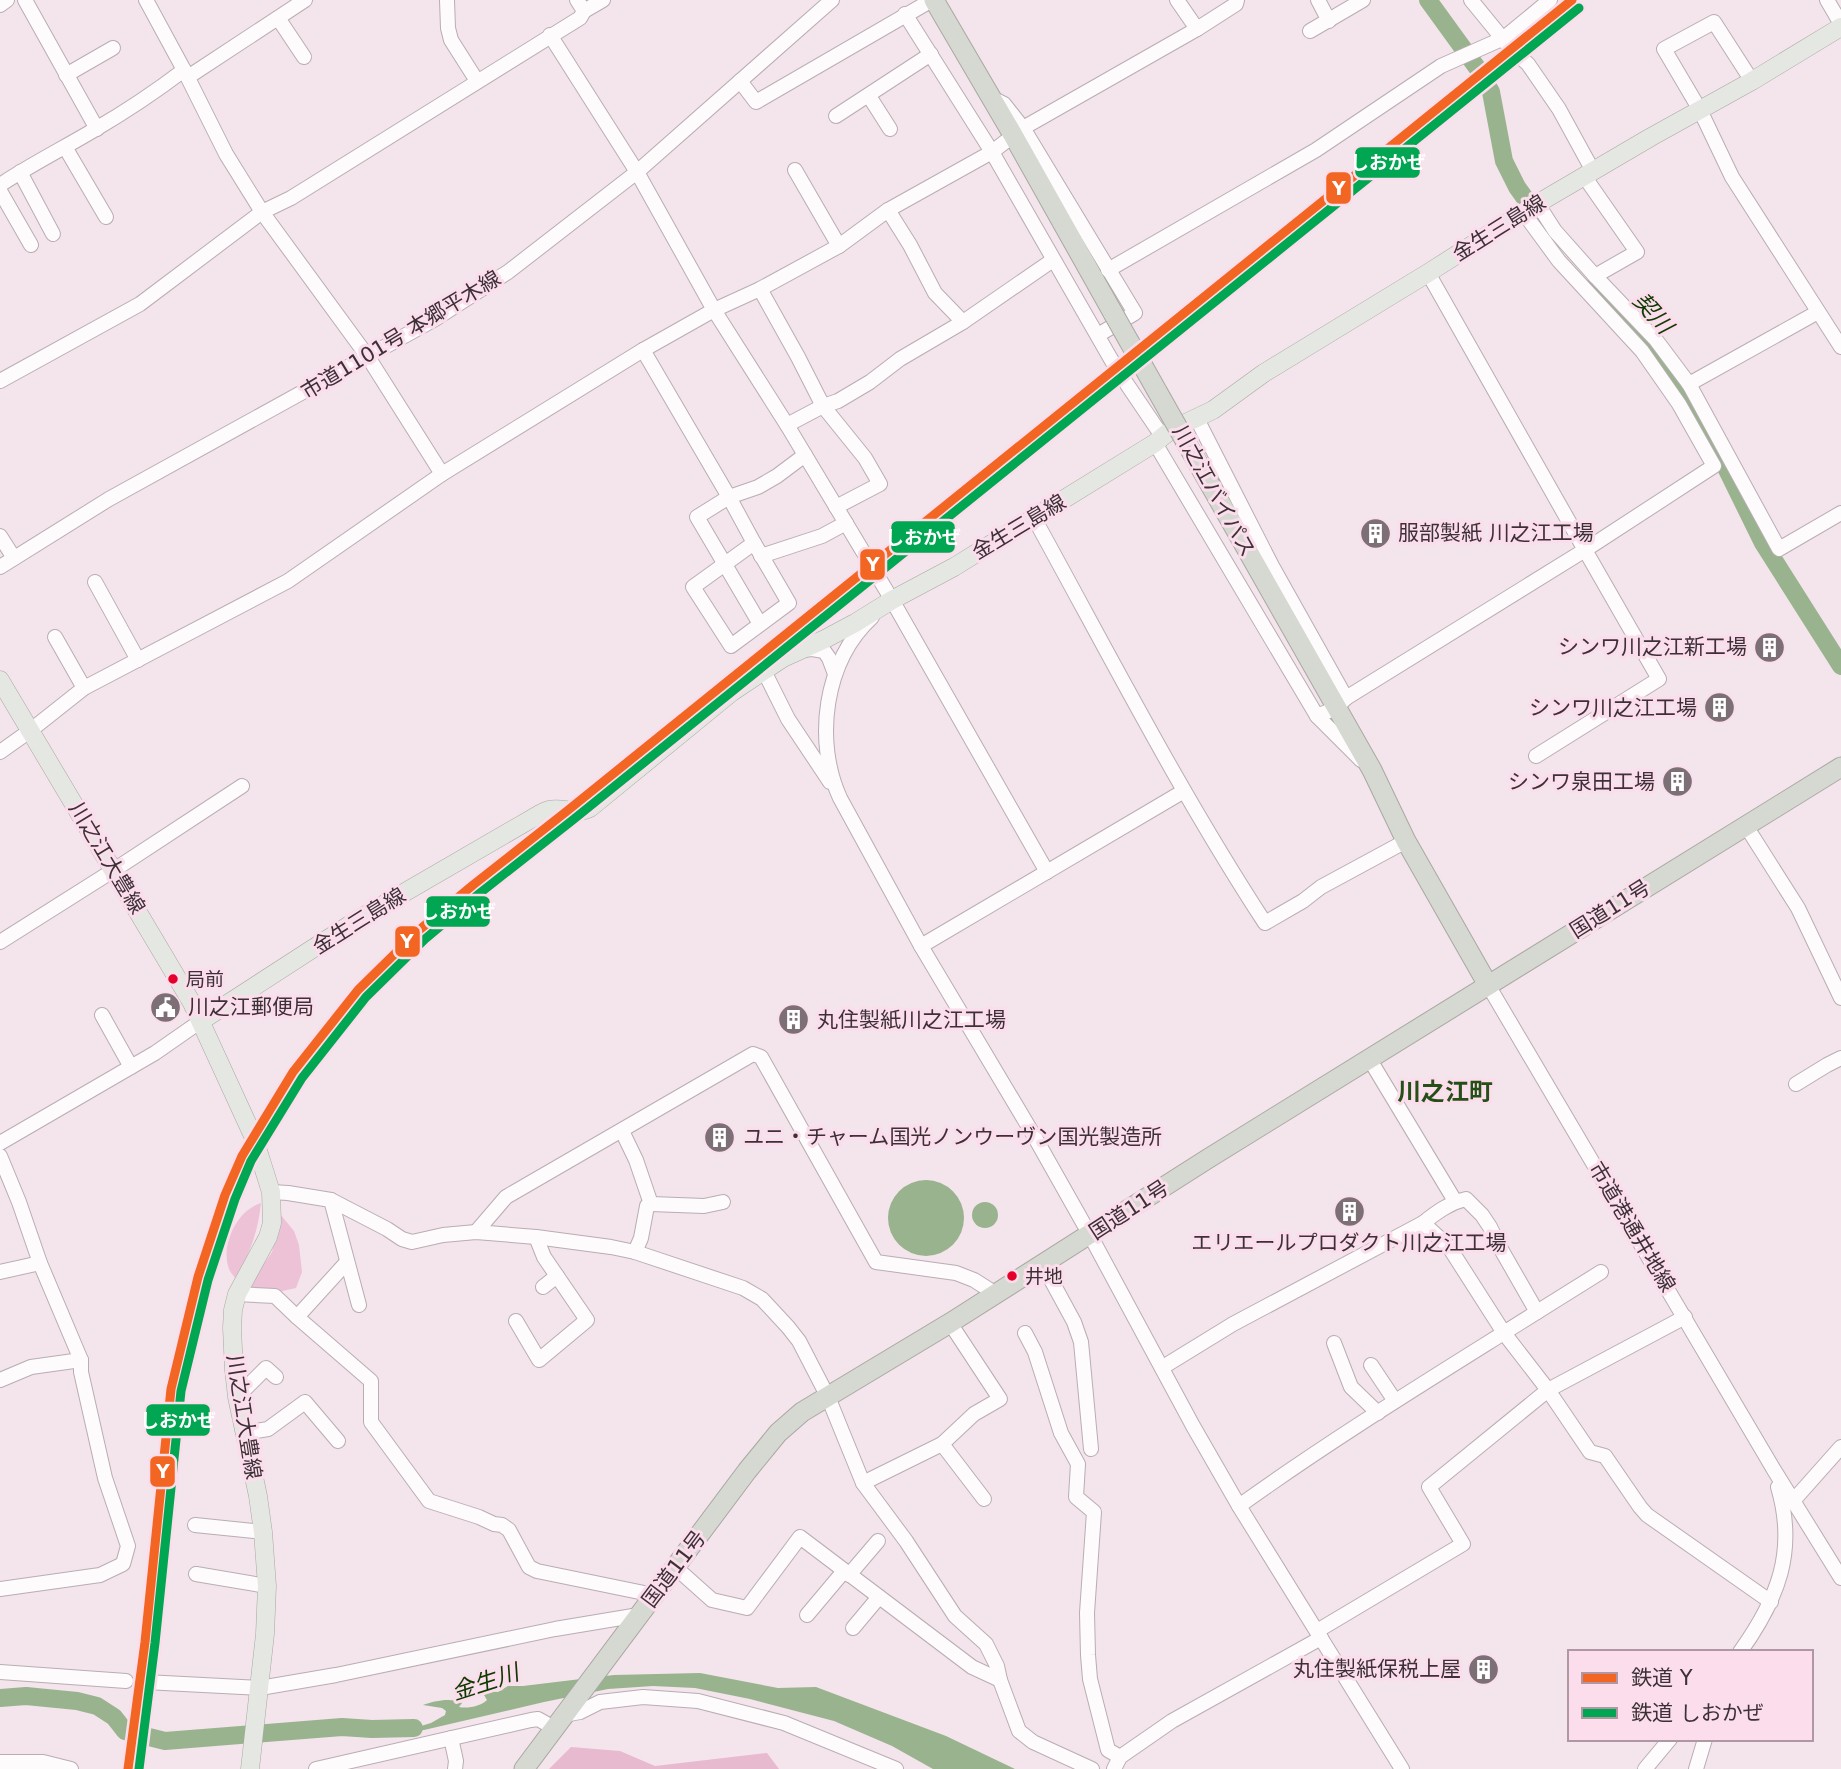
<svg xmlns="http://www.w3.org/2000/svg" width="1841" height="1769" viewBox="0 0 1841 1769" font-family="'DejaVu Sans','Noto Sans JP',sans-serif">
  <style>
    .green { fill: #edc2d7 }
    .forest { fill: #e8bad0 }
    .water { fill: #98b38e }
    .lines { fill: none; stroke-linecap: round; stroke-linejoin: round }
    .river { stroke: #98b38e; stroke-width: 18 }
    .minor-casing { stroke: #b9adb3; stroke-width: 16 }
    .major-casing { stroke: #a8a8a2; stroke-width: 19 }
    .highway-casing { stroke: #a8a8a2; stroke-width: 21 }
    .minor { stroke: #fdfbfc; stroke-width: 14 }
    .major { stroke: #e5e7e3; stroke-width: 18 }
    .highway { stroke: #d5d9d1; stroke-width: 19 }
    .highway-bridge-casing { stroke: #a8a8a2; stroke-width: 21; stroke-linecap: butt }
    .highway-bridge { stroke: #d5d9d1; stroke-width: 19 }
    .rail-1-casing { stroke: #fbddeb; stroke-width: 14 }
    .rail-2-casing { stroke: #fbddeb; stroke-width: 14 }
    .rail-1 { stroke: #f26522; stroke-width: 9 }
    .rail-2 { stroke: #00a651; stroke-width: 9 }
    .bus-dot { fill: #e4002b; stroke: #fbddeb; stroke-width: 2.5 }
    .labels { text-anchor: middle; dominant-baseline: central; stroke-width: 6; stroke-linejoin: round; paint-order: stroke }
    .bus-label { font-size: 19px; fill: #3c3136; stroke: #fbddeb; text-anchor: start }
    .street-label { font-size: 21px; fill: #3c3136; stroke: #fbddeb }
    .poi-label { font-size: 21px; fill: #3c3136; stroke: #fbddeb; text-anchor: start }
    .water-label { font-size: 23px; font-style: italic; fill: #0d3a00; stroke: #fbddeb }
    .quarter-label { font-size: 24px; font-weight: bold; fill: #245017; stroke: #fbddeb }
    .line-badge { stroke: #fbddeb; stroke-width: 2.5 }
    .badge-label { font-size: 19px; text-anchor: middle; font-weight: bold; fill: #fff }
  </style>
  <rect width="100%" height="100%" fill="#f4e4ec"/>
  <g class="green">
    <path d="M261 1203C258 1231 250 1255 235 1278 233 1275 230 1272 229 1269 220 1245 237 1210 261 1203Z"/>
    <path d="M280 1214 294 1231 299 1245 302 1272 296 1288 278 1292 246 1290 272 1252 278 1228Z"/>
  </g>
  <path class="forest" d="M571 1747 620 1751 655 1766 767 1753 779 1769H549Z"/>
  <g class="water">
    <circle cx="926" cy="1218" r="38"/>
    <circle cx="985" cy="1215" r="13"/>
    <path d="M700 1673 778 1688 816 1687 946 1736 1015 1769H933L892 1746 834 1721 750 1699 695 1688 653 1686 608 1689 544 1702 424 1730 362 1731 421 1726 431 1723 445 1715 446 1711 442 1708 423 1705C434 1701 451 1697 462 1703L459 1707C468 1709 481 1706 487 1700L484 1695 469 1690 498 1692 508 1686H523L614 1675Z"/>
  </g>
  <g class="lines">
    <g class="river">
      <path d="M1428 0 1478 69 1491 92 1504 161 1517 187 1539 218"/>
      <path d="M1595 285 1656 353 1686 396 1708 431 1763 543 1841 666"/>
      <path d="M0 1698 26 1696 77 1701 97 1706 114 1717 125 1731 165 1741 342 1727 372 1729 414 1728"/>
    </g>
    <defs>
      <g id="minor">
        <path d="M25 0 97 129"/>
        <path d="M146 0 184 70 226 154 262 212 368 357 442 474"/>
        <path d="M447 0 448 28 451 40 477 81"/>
        <path d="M1177 0 1197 29"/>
        <path d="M1318 0 1329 21"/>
        <path d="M1471 0 1511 49 1528 64 1559 109 1593 171"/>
        <path d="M1827 0 1841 24"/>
        <path d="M0 5 7 0"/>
        <path d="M584 11 603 0"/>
        <path d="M905 14 992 152 1116 368 1162 436"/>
        <path d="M278 18 304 57"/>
        <path d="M1310 31 1363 0"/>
        <path d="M550 35 637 172 714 310 787 425 892 600 1047 872"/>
        <path d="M66 75 113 48"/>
        <path d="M188 77 305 0"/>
        <path d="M740 81 756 102 932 0"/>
        <path d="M1752 81 1714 22 1664 49 1700 110 1732 177 1841 347"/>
        <path d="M869 96 890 129"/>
        <path d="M998 101 1004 104 1023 128 1135 313 1098 335"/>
        <path d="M836 116 931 54"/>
        <path d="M65 147 106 217"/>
        <path d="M795 170 839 246"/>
        <path d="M20 172 53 234"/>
        <path d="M1584 176 1637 252 1595 276"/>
        <path d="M0 185C30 165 62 149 94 130 125 112 155 92 184 70"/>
        <path d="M0 191 31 245"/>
        <path d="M1537 203 1555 231 1595 276 1656 340 1689 384 1779 549 1841 513"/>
        <path d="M888 210 910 245 935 293 963 322 1053 260"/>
        <path d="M1523 212 1559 261 1642 351 1679 404 1714 466 1585 550 1659 679 1536 756"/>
        <path d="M1108 270 1316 150 1441 66 1504 38 1550 0"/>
        <path d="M760 289 798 357 823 406 865 458 880 484 836 507"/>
        <path d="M643 350 729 497 758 487 777 476 805 455"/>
        <path d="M0 381 140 304 262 212 291 198 580 18 584 11 577 0"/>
        <path d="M1689 384 1818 312"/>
        <path d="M787 425 823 406 838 401 870 382 900 359 963 322"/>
        <path d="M1155 443 1317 716 1336 708 1346 698 1272 566 1197 419"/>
        <path d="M1034 518C1109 654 1180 793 1265 923L1303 901 1321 887 1406 841"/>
        <path d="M0 536 14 558"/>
        <path d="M754 543 789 603 731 646 693 587Z"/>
        <path d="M754 543 729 497 697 517 760 624"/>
        <path d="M761 556 822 536 846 523"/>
        <path d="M0 567 109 499 435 319 508 272 637 172 832 0"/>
        <path d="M95 582 138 660"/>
        <path d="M872 617C824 661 814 741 840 798L921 946 1033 1134 1090 1235 1193 1426 1239 1506 1402 1769"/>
        <path d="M55 637 84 688"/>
        <path d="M803 650 812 649 824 651 829 658 835 674"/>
        <path d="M762 671 767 677 788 719 830 782"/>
        <path d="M1346 698 1585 550 1428 273"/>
        <path d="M1317 716 1361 760"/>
        <path d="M0 752 31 730 84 688 288 581 442 474 643 350 714 310 760 289 839 246 888 210 992 152 1023 128 1197 29 1236 4 1237 0"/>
        <path d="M1746 826 1798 908 1841 998"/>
        <path d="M0 942 114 870 242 786"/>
        <path d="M921 946 1184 791"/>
        <path d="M1488 985 1774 1470 1841 1578"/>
        <path d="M102 1015 131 1067"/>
        <path d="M1370 1060 1455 1201"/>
        <path d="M1796 1084 1827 1065 1841 1058"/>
        <path d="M622 1131 636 1160 651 1204 704 1206 723 1202"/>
        <path d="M0 1143 155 1053 201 1021"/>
        <path d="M0 1156 19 1202 40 1263 81 1360V1372L105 1478 128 1546 123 1564 100 1575 0 1589"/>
        <path d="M271 1192 288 1193 331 1200 387 1229 402 1239 412 1242 443 1235 476 1232 536 1237 611 1247 635 1252 743 1288 762 1299 788 1327 799 1341 828 1397 863 1483 906 1541 955 1616 986 1644 997 1666 1000 1680 1019 1731 1033 1742 1092 1769"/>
        <path d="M331 1200 359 1305"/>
        <path d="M1423 1223 1449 1247 1504 1333 1548 1390 1590 1452 1605 1456 1640 1507 1647 1515 1771 1602"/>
        <path d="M476 1232 506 1197 753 1054 761 1057 876 1262 956 1273 974 1280 996 1294"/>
        <path d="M635 1252 641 1238 647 1206 651 1204"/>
        <path d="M1043 1265 1074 1322 1081 1342 1091 1449"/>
        <path d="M0 1272 40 1263"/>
        <path d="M543 1287 557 1276"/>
        <path d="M237 1294 275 1296 297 1317 371 1381V1422L429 1501 479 1517 494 1524 502 1525 509 1530 529 1567 537 1571 654 1595"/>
        <path d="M1537 1312 1601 1272"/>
        <path d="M297 1317 347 1262"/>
        <path d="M516 1321 539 1360 587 1320 544 1257 536 1237"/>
        <path d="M1025 1333 1035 1352 1061 1433 1078 1464 1076 1497 1094 1512 1087 1613 1088 1655 1090 1679 1108 1750 1120 1757"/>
        <path d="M1334 1343 1351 1387 1378 1413"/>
        <path d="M1371 1365 1395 1401"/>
        <path d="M1163 1367 1233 1324 1423 1223C1437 1212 1449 1203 1466 1199L1482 1215 1490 1227 1502 1251 1537 1312C1437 1375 1335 1437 1239 1506"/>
        <path d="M0 1380 31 1367 81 1360"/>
        <path d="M237 1397 266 1368 276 1377"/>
        <path d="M245 1433 268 1429 305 1402 338 1441"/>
        <path d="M942 1444 984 1499"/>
        <path d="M863 1483 942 1444 974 1414 1000 1399 950 1323"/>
        <path d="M1793 1501 1841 1447"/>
        <path d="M195 1525 263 1532"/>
        <path d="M675 1567 712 1600 747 1608 800 1537 972 1667 1000 1680"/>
        <path d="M196 1574 267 1586"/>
        <path d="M849 1575 878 1541"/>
        <path d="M807 1615 844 1571"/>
        <path d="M853 1628 879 1597"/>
        <path d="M1317 1631 1463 1544 1429 1487 1548 1390 1685 1317"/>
        <path d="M1740 1652C1778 1599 1797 1551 1778 1487"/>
        <path d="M0 1672 126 1681"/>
        <path d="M145 1682 260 1688 336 1675 555 1629 639 1615"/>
        <path d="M564 1715 580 1712 600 1702 643 1697 698 1701 784 1723 896 1769"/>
        <path d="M451 1738 456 1761 455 1769"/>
        <path d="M0 1762H43L71 1769"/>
        <path d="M316 1769 531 1720 538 1719 554 1728"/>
        <path d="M1114 1769 1120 1757 1172 1721 1321 1638"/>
        <path d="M1645 1769 1670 1739"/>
        <path d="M1696 1769 1705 1739"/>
      </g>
      <g id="major">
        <path d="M0 680 192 1003 254 1138 271 1192 272 1223 268 1237 237 1294 233 1310 232 1328 234 1370 237 1397 258 1496 263 1532 267 1586 265 1634 250 1769"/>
        <path d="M201 1021 357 920 538 815C542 813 545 811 549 810 563 806 574 816 590 808L732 692 783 658 825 639 855 623 892 600 954 567 1155 443 1171 430 1213 410 1264 373 1428 273 1535 205 1651 137 1752 81 1841 27"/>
      </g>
      <g id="highway">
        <path d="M934 0 1013 135 1113 313"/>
        <path d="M1187 444 1372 770 1406 841 1488 985"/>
        <path d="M524 1769 747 1471 778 1433 802 1412 950 1323 1209 1158 1841 767"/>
      </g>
    </defs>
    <use href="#minor" class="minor-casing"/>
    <use href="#major" class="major-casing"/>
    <use href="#highway" class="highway-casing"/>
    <use href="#minor" class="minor"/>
    <use href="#major" class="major"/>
    <use href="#highway" class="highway"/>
    <defs>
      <path id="highway-bridge" d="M1113 313 1187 444"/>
    </defs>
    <use href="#highway-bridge" class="highway-bridge-casing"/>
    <use href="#highway-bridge" class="highway-bridge"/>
    <defs>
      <path id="rail-1" d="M128 1769 145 1642 171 1389 198 1277 225 1195 242 1156 293 1072 358 990 418 931 473 885 567 811 1572 0"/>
      <path id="rail-2" d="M139 1769 155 1643 181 1391 208 1280 235 1199 251 1161 302 1078 366 997 425 939 480 893 574 819 1579 8"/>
    </defs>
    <use href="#rail-1" class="rail-1-casing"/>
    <use href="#rail-2" class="rail-2-casing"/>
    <use href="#rail-1" class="rail-1"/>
    <use href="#rail-2" class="rail-2"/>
  </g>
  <defs>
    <symbol id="building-disc" viewBox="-11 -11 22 22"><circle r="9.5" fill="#7c7076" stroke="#fbddeb"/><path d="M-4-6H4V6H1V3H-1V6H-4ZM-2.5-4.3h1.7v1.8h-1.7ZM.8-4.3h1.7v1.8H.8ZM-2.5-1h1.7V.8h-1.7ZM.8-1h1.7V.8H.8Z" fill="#fff"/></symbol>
    <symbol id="civic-disc" viewBox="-11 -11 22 22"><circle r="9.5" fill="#7c7076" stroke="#fbddeb"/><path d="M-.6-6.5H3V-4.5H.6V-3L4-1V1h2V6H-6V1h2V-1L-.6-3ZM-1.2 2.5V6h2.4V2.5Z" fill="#fff"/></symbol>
  </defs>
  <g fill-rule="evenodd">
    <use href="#building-disc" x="1358" y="516" width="35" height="35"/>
    <use href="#building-disc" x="1752" y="630" width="35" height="35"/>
    <use href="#building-disc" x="1702" y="690" width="35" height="35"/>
    <use href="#building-disc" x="1660" y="764" width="35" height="35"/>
    <use href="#civic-disc" x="148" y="990" width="35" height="35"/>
    <use href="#building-disc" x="776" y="1002" width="35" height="35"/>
    <use href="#building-disc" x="702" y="1120" width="35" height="35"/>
    <use href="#building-disc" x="1332" y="1194" width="35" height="35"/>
    <use href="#building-disc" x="1466" y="1652" width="35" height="35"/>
  </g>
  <g class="bus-dot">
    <circle cx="173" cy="979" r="6"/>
    <circle cx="1012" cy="1276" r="6"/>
  </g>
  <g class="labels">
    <g class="bus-label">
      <text x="186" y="979">局前</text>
      <text x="1025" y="1276">井地</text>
    </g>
    <g class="street-label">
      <text transform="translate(1499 228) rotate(-32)">金生三島線</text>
      <text transform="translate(401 335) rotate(-31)">市道1101号 本郷平木線</text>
      <text transform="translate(1214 491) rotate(61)">川之江バイパス</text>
      <text transform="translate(1019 527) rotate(-31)">金生三島線</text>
      <text transform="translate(107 858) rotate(59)">川之江大豊線</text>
      <text transform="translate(1610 909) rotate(-32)">国道11号</text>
      <text transform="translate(359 921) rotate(-32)">金生三島線</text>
      <text transform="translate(1129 1210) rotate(-33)">国道11号</text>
      <text transform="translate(1632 1227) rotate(59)">市道港通井地線</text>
      <text transform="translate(244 1417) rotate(81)">川之江大豊線</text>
      <text transform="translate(674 1569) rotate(-53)">国道11号</text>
    </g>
    <g class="poi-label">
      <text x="1398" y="533">服部製紙 川之江工場</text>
      <text x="1747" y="647" text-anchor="end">シンワ川之江新工場</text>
      <text x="1697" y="708" text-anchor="end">シンワ川之江工場</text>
      <text x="1655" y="782" text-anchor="end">シンワ泉田工場</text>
      <text x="188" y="1007">川之江郵便局</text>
      <text x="817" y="1020">丸住製紙川之江工場</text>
      <text x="743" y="1137">ユニ・チャーム国光ノンウーヴン国光製造所</text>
      <text x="1349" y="1243" text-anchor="middle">エリエールプロダクト川之江工場</text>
      <text x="1461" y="1669" text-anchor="end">丸住製紙保税上屋</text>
    </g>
    <g class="water-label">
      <text transform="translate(1653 313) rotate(48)">契川</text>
      <text transform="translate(485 1682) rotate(-18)">金生川</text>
    </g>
    <g class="quarter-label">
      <text x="1445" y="1092">川之江町</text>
    </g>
  </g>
  <g class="line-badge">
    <rect x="1354" y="146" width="67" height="33" rx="7" fill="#00a651"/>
    <rect x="1325" y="171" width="27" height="34" rx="7" fill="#f26522"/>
    <rect x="890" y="520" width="66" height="34" rx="7" fill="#00a651"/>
    <rect x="859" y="548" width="27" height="33" rx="7" fill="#f26522"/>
    <rect x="425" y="895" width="66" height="33" rx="7" fill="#00a651"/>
    <rect x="394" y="925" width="27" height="33" rx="7" fill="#f26522"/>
    <rect x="145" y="1403" width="66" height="34" rx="7" fill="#00a651"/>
    <rect x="149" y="1455" width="27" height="33" rx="7" fill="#f26522"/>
  </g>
  <g class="badge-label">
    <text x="1388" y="169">しおかぜ</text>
    <text x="1339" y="195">Y</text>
    <text x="923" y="544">しおかぜ</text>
    <text x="873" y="571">Y</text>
    <text x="458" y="918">しおかぜ</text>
    <text x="407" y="948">Y</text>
    <text x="178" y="1427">しおかぜ</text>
    <text x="163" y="1478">Y</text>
  </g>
  <rect x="1568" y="1650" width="245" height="91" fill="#fbddeb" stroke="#af98a3" stroke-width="2"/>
  <rect x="1582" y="1673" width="35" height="10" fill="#f26522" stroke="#af98a3" stroke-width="2"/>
  <text x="1631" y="1685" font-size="21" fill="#3c3136">鉄道 Y</text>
  <rect x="1582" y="1708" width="35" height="10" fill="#00a651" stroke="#af98a3" stroke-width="2"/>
  <text x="1631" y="1720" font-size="21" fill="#3c3136">鉄道 しおかぜ</text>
</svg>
